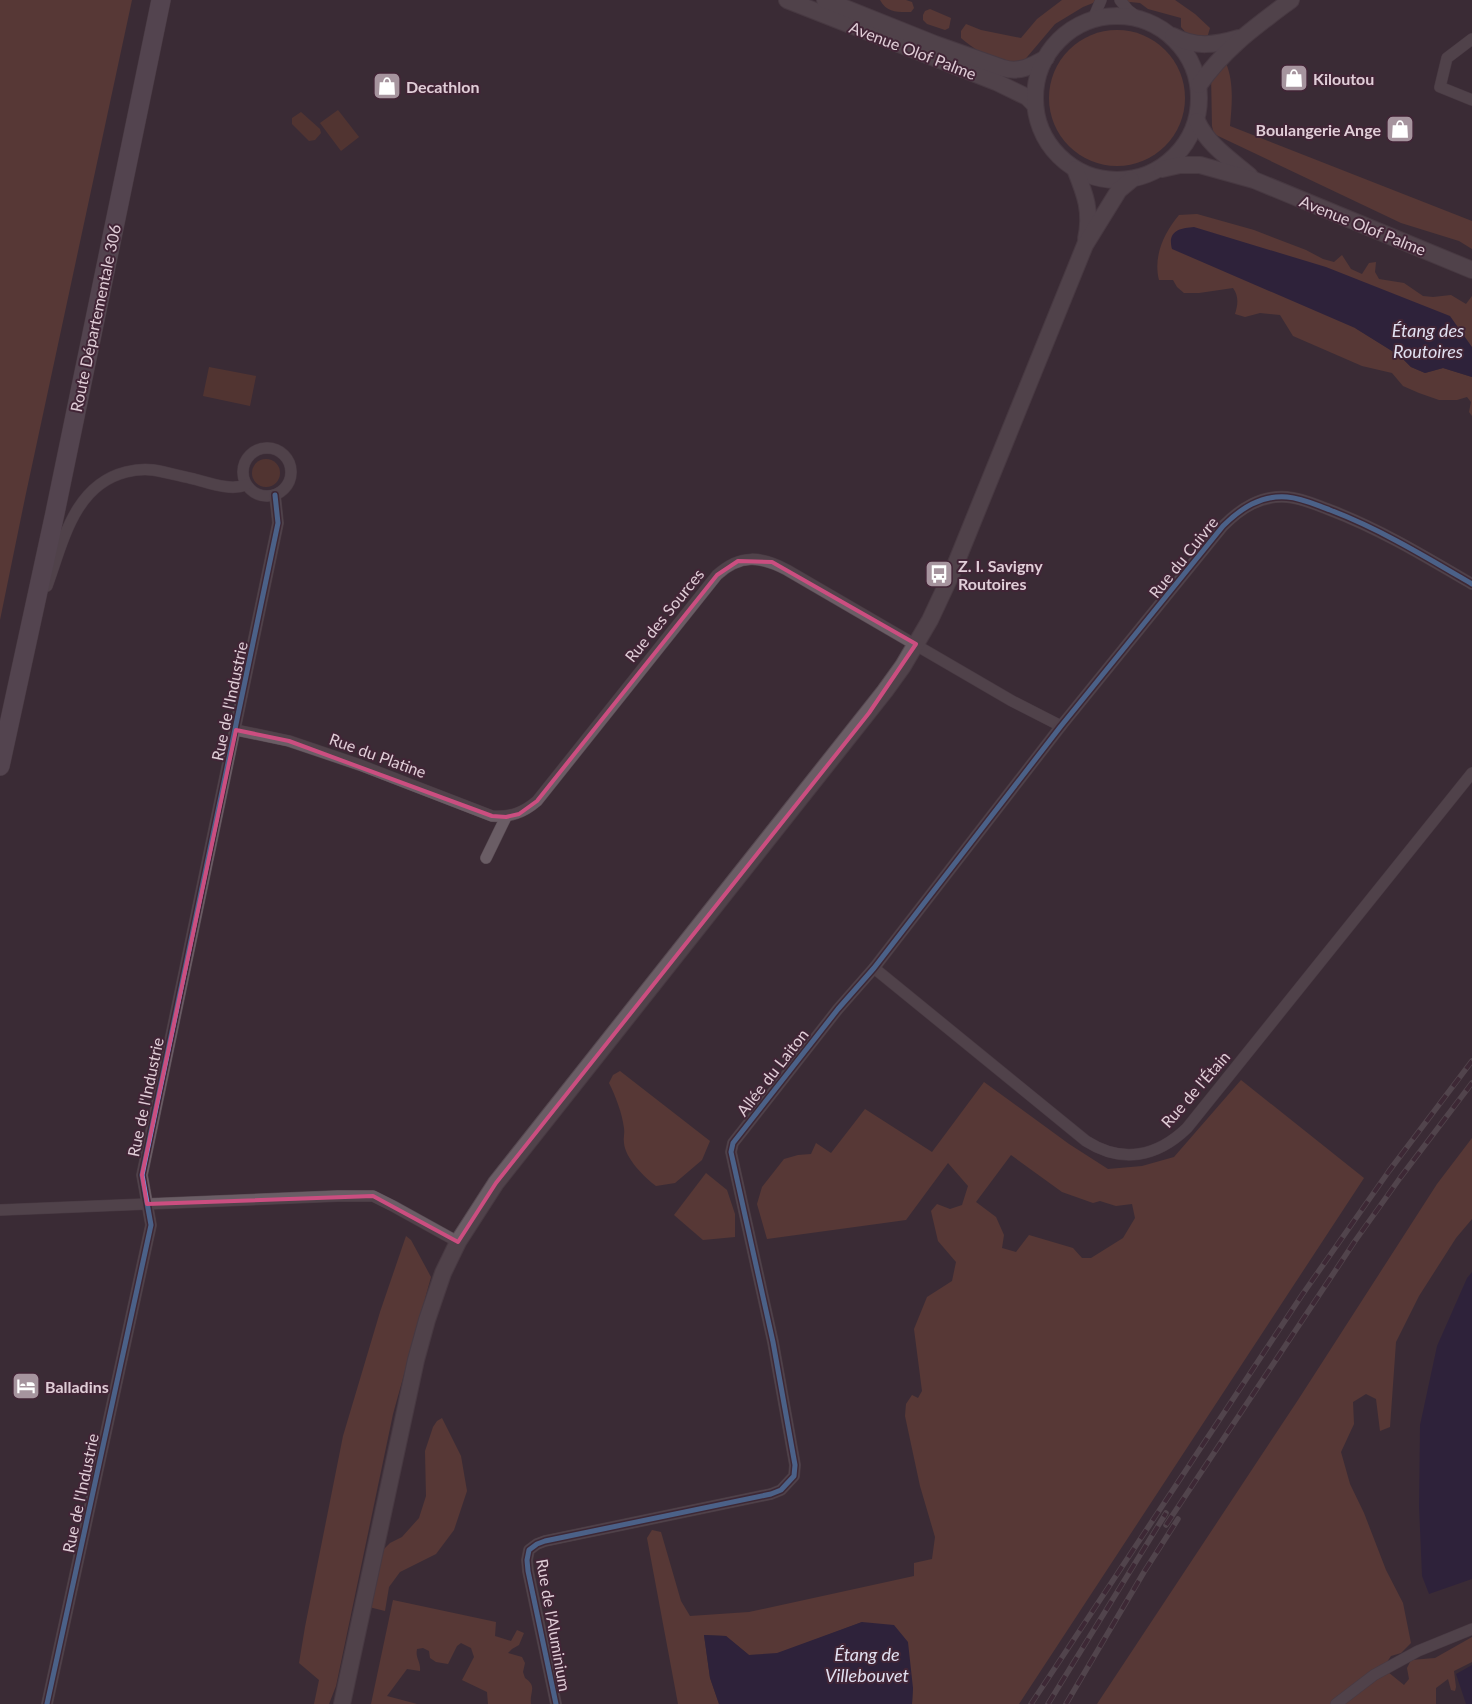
<svg xmlns="http://www.w3.org/2000/svg" width="1472" height="1704" viewBox="0 0 1472 1704" font-family="Lato,sans-serif">
  <style>
    .green { fill: #6e3f2e }
    .forest { fill: #7a4838; fill-rule: evenodd }
    .water { fill: #211741 }
    .lines { fill: none; stroke-linecap: round; stroke-linejoin: round }
    .street-casing { stroke: #574951; stroke-width: 12 }
    .secondary-casing { stroke: #574951; stroke-width: 18 }
    .primary-casing { stroke: #574951; stroke-width: 20 }
    .street { stroke: #6a5d65; stroke-width: 11 }
    .secondary { stroke: #6a5d65; stroke-width: 16 }
    .primary { stroke: #716270; stroke-width: 19 }
    .rail-casing { stroke: #6e6269; stroke-width: 5.5 }
    .rail { stroke: #412536; stroke-width: 4; stroke-dasharray: 11; stroke-linecap: butt }
    .cycleway-casing { stroke: #412536; stroke-width: 8 }
    .cycleway { stroke: #60a3ed; stroke-width: 5 }
    .marked { fill: none; stroke: #cb4e80; stroke-width: 4; stroke-linejoin: round }
    .labels { text-anchor: middle; dominant-baseline: central; stroke-width: 4; stroke-linejoin: round; paint-order: stroke }
    .street-label { font-size: 16px; fill: #e0cdd7; stroke: #412536 }
    .poi-label { font-size: 16px; font-weight: bold; fill: #e0cdd7; stroke: #412536; text-anchor: start }
    .water-label { font-size: 18px; font-style: italic; fill: #e1e0f1; stroke: #412536 }
  </style>
  <rect width="100%" height="100%" fill="#3b2b35"/>
  <g class="green">
    <path d="M338 110 359 137 341 151 320 123Z"/>
    <path d="M301 112 320 129 321 133 315 140 309 141 292 124V118Z"/>
    <path d="M209 367 256 376 250 406 203 396Z"/>
    <circle cx="266" cy="473" r="14"/>
  </g>
  <g class="forest">
    <path d="M0 0H132L25 498 0 620Z"/>
    <path d="M880 0H906L912 2 914 8 911 12C898 12 887 13 880 0Z"/>
    <path d="M1062 0H1096L1093 3 1083 7 1055 24 1022 63C1001 66 976 51 961 38V31L966 24 981 30 1021 38 1037 19Z"/>
    <path d="M1118 0H1175L1195 14 1210 28 1207 38 1187 34 1181 27V18L1148 9 1140 3 1130 2 1122 4Z"/>
    <path d="M930 9 951 18 949 28 945 30 927 24 923 20V15L925 11Z"/>
    <circle cx="1117" cy="98" r="68"/>
    <path d="M1226 63C1234 83 1232 104 1230 126L1472 221V249L1459 241 1401 223 1214 134 1212 126 1211 73Z"/>
    <path d="M1197 214 1254 230 1306 250 1323 259 1334 262 1342 255 1351 269 1362 274 1369 263 1376 262 1375 272 1379 279 1404 283 1423 296 1433 297 1451 295 1466 304 1472 296V347L1355 328 1400 356 1411 367 1425 373 1443 368 1472 377V416L1469 412 1471 402 1467 397 1457 400H1439L1419 393 1403 386 1392 373 1362 366 1293 336 1280 315 1260 313 1245 317 1235 314C1238 305 1239 296 1233 288L1199 293H1184L1177 287 1173 280H1159C1153 256 1164 233 1179 215Z"/>
    <path d="M620 1071 710 1141 702 1160 675 1183 656 1186C645 1178 625 1158 624 1143 623 1138 625 1133 624 1128 622 1113 616 1097 609 1083L613 1075Z"/>
    <path d="M1241 1080 1364 1178 1019 1704H912L913 1688 862 1622 777 1654 749 1655 726 1636 704 1635 710 1678 719 1704H678L647 1538 652 1530 661 1532 681 1601 690 1616 749 1612 914 1576V1563L932 1559 935 1537 920 1486 905 1416 906 1404 912 1395 918 1398 922 1391 914 1329 927 1297 952 1281 956 1262 938 1241 931 1211 937 1204 950 1209 962 1205 968 1186 948 1163 906 1220 767 1239 757 1204 762 1187 784 1159 798 1155 811 1154 816 1143 831 1153 865 1109 932 1152 984 1082 1069 1144 1108 1169 1142 1166 1174 1157ZM1011 1155 1062 1192 1093 1203 1100 1201 1116 1206 1132 1204 1135 1218 1123 1238 1091 1258H1082L1073 1248 1029 1235 1016 1252 1002 1248 1004 1235 996 1217 976 1202Z"/>
    <path d="M1472 1138V1219L1456 1238 1419 1296 1396 1342 1390 1427 1380 1431 1376 1399 1366 1394 1353 1402 1354 1424 1341 1452 1350 1484 1364 1513 1386 1570 1403 1603 1411 1643 1401 1653 1391 1656 1383 1668 1404 1685 1409 1679 1407 1668 1411 1660 1435 1658 1472 1637V1662L1454 1671 1456 1687 1455 1691 1451 1690 1448 1679 1436 1688V1704H1097L1298 1400 1437 1184Z"/>
    <path d="M706 1173 727 1190 735 1214V1237L703 1240 674 1215Z"/>
    <path d="M406 1236 411 1240 431 1277 393 1414 336 1686 329 1704H314L319 1680 299 1663 305 1627 343 1436 380 1312Z"/>
    <path d="M442 1418 461 1456 467 1491 454 1530 436 1554 400 1572 389 1587 385 1611 369 1607 382 1551 390 1543 402 1537 419 1518 426 1496 425 1451 433 1427 437 1421Z"/>
    <path d="M393 1600 496 1622 495 1636 511 1641 517 1630 524 1633 519 1645 512 1649 508 1653 522 1657 525 1663 523 1672 525 1678C538 1687 529 1692 531 1704H488L487 1692 462 1680 474 1657 471 1648 461 1643 457 1646 448 1664 436 1662 430 1658 429 1651 423 1648 417 1649C415 1658 421 1662 420 1671L407 1669 387 1696 417 1704H371Z"/>
  </g>
  <g class="water">
    <path d="M1194 227 1326 267 1450 316 1472 347V377L1443 368 1425 373 1411 367 1400 356 1355 328 1172 249C1167 231 1180 228 1194 227Z"/>
    <path d="M1472 1272V1579L1429 1594 1422 1576 1419 1506 1420 1425 1437 1346 1467 1278Z"/>
    <path d="M862 1622 894 1625 908 1642 913 1688 912 1704H719L710 1678 704 1635 726 1636 749 1655 777 1653Z"/>
    <path d="M1472 1665V1704H1466L1456 1674Z"/>
  </g>
  <g class="lines">
    <defs>
      <g id="street">
        <path d="M1120 0 1128 10 1140 19"/>
        <path d="M1093 19 1101 0"/>
        <path d="M1472 39 1447 58 1440 87 1472 100"/>
        <circle cx="267" cy="472" r="24"/>
        <path d="M47 586C63 542 74 485 126 472 134 470 145 469 153 470 166 472 180 476 194 479 210 483 230 491 246 485"/>
        <path d="M236 730 289 741 360 765 492 816C511 817 523 813 537 801L717 575C740 554 761 556 787 570L1012 701 1061 726"/>
        <path d="M486 858 506 817"/>
        <path d="M874 968 1086 1141C1122 1164 1157 1157 1187 1128L1472 773"/>
        <path d="M0 1210 338 1196H373L393 1206 458 1242"/>
        <path d="M47 1704 151 1225 142 1175 278 523 275 495"/>
        <path d="M556 1704 528 1571 527 1560 529 1550 537 1544 545 1541 771 1494 781 1490 794 1476 795 1465 773 1342 731 1152 733 1143 838 1009 874 968 1061 726 1223 526C1241 508 1261 495 1287 497 1302 498 1316 505 1330 510 1380 529 1426 557 1472 584"/>
        <path d="M1336 1704 1374 1675 1418 1651 1472 1629"/>
      </g>
      <g id="secondary">
        <path d="M787 0 996 82 1027 97 1035 105"/>
        <path d="M825 0 935 44 1003 68C1019 73 1032 66 1046 58"/>
        <circle cx="1117" cy="98" r="82"/>
        <path d="M1173 36C1196 48 1215 45 1239 38"/>
        <path d="M1199 85C1225 48 1255 27 1291 0"/>
        <path d="M1197 121C1208 145 1230 159 1250 176"/>
        <path d="M1075 169C1085 194 1092 211 1086 239"/>
        <path d="M1162 169 1180 165H1200L1254 180 1472 270"/>
        <path d="M342 1704 416 1360 427 1320 443 1273 458 1242 496 1183 885 691 903 666 930 620 952 573 1085 245 1119 190 1131 180"/>
      </g>
      <path id="primary" d="M0 766 55 513 161 0"/>
    </defs>
    <use href="#street" class="street-casing"/>
    <use href="#secondary" class="secondary-casing"/>
    <use href="#primary" class="primary-casing"/>
    <use href="#street" class="street"/>
    <use href="#secondary" class="secondary"/>
    <use href="#primary" class="primary"/>
    <defs>
      <g id="rail">
        <path d="M1166 1525 1355 1241 1400 1178 1472 1083"/>
        <path d="M1031 1704 1302 1295 1389 1171 1472 1061"/>
        <path d="M1048 1704 1166 1513"/>
        <path d="M1066 1704 1144 1572 1178 1519"/>
      </g>
    </defs>
    <use href="#rail" class="rail-casing"/>
    <use href="#rail" class="rail"/>
    <defs>
      <g id="cycleway">
        <path d="M47 1704 151 1225 142 1175 278 523 275 495"/>
        <path d="M556 1704 528 1571 527 1560 529 1550 537 1544 545 1541 771 1494 781 1490 794 1476 795 1465 773 1342 731 1152 733 1143 838 1009 874 968 1061 726 1223 526C1241 508 1261 495 1287 497 1302 498 1316 505 1330 510 1380 529 1426 557 1472 584"/>
      </g>
    </defs>
    <use href="#cycleway" class="cycleway-casing"/>
    <use href="#cycleway" class="cycleway"/>
  </g>
  <path d="M0 0H1472V1704H0ZM738 561 772 562 916 644 869 713 496 1183 458 1242 373 1196 147 1204 142 1175 236 730 289 741 492 816 506 817 519 814 537 801 717 575Z" fill="#3b2b35" fill-opacity=".55" fill-rule="evenodd"/>
  <path class="marked" d="M738 561 772 562 916 644 869 713 496 1183 458 1242 373 1196 147 1204 142 1175 236 730 289 741 492 816 506 817 519 814 537 801 717 575Z"/>
  <defs>
    <symbol id="shop-square" viewBox="-11 -11 22 22"><rect x="-9" y="-9" width="18" height="18" rx="4" fill="#a6949e" stroke="#412536"/><path d="M-5-2.5h2.3a2.7 3.5 0 0 1 5.4 0H5L5.5 6h-11ZM-1.5-2.5h3a1.5 2.3 0 0 0-3 0Z" fill="#fff"/></symbol>
    <symbol id="bus-square" viewBox="-11 -11 22 22"><rect x="-9" y="-9" width="18" height="18" rx="4" fill="#a6949e" stroke="#412536"/><path d="M-5-6H5V4H4V6H2V4H-2V6H-4V4H-5ZM-3.5-4V0h7V-4ZM-3.5 1.2v1.5H-2V1.2ZM2 1.2v1.5H3.5V1.2Z" fill="#fff"/></symbol>
    <symbol id="hotel-square" viewBox="-11 -11 22 22"><rect x="-9" y="-9" width="18" height="18" rx="4" fill="#a6949e" stroke="#412536"/><path d="M-6-4.5h1.5V1H6V5H4.5V3h-9V5H-6ZM-4 0a1.8 1.8 0 1 1 3.6 0ZM.5 0V-2.5h3Q6-2.5 6 0Z" fill="#fff"/></symbol>
  </defs>
  <g fill-rule="evenodd">
    <use href="#shop-square" x="1278" y="62" width="32" height="32"/>
    <use href="#shop-square" x="371" y="70" width="32" height="32"/>
    <use href="#shop-square" x="1384" y="113" width="32" height="32"/>
    <use href="#bus-square" x="923" y="558" width="32" height="32"/>
    <use href="#hotel-square" x="10" y="1370" width="32" height="32"/>
  </g>
  <g class="labels">
    <g class="street-label">
      <text transform="translate(913 50) rotate(21)">Avenue Olof Palme</text>
      <text transform="translate(1363 225) rotate(22)">Avenue Olof Palme</text>
      <text transform="translate(95 318) rotate(-78)">Route Départementale 306</text>
      <text transform="translate(1183 557) rotate(-51)">Rue du Cuivre</text>
      <text transform="translate(664 615) rotate(-51)">Rue des Sources</text>
      <text transform="translate(229 701) rotate(-78)">Rue de l'Industrie</text>
      <text transform="translate(378 755) rotate(20)">Rue du Platine</text>
      <text transform="translate(772 1072) rotate(-52)">Allée du Laiton</text>
      <text transform="translate(1195 1089) rotate(-49)">Rue de l'Étain</text>
      <text transform="translate(145 1097) rotate(-78)">Rue de l'Industrie</text>
      <text transform="translate(80 1493) rotate(-78)">Rue de l'Industrie</text>
      <text transform="translate(554 1625) rotate(80)">Rue de l'Aluminium</text>
    </g>
    <g class="poi-label">
      <text x="1313" y="78">Kiloutou</text>
      <text x="406" y="86">Decathlon</text>
      <text x="1381" y="129" text-anchor="end">Boulangerie Ange</text>
      <text x="958" y="565">Z. I. Savigny<tspan x="958" dy="18">Routoires</tspan></text>
      <text x="45" y="1386">Balladins</text>
    </g>
    <g class="water-label">
      <text x="1428" y="330">Étang des<tspan x="1428" dy="21">Routoires</tspan></text>
      <text x="867" y="1654">Étang de<tspan x="867" dy="21">Villebouvet</tspan></text>
    </g>
  </g>
</svg>
